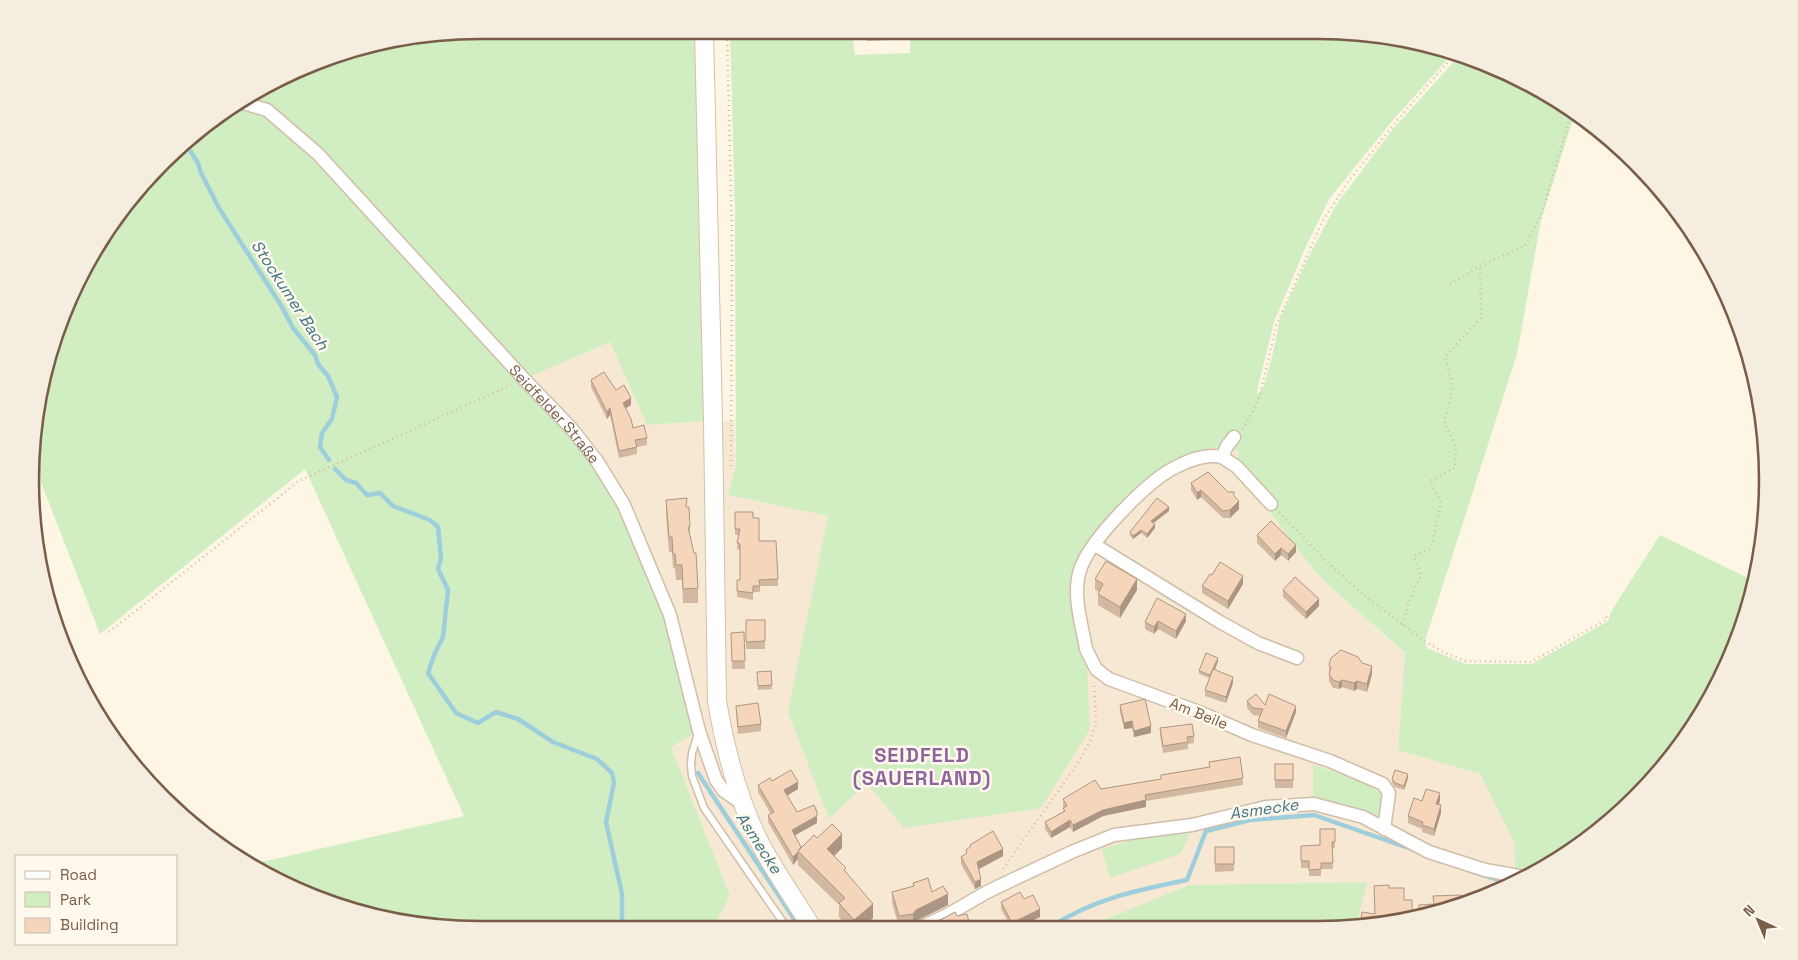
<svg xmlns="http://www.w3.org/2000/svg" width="1798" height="960" viewBox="0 0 1798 960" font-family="'Space Grotesk',sans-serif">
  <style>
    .residential { fill: #f6e8d3 }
    .green { fill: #d1edc2 }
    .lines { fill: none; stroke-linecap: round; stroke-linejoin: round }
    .stream { stroke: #9ecedb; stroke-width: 4.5 }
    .service-casing { stroke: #d0beaa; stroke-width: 9 }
    .minor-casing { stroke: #d0beaa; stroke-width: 15 }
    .secondary-casing { stroke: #d6c0aa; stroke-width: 20 }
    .path { stroke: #dab99e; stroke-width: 2.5; stroke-dasharray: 1 4; stroke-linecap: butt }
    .service { stroke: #fff; stroke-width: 6 }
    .minor { stroke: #fff; stroke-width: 12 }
    .secondary { stroke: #fff; stroke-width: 18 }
    .wall { fill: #d3b8a1 }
    .shaded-wall { fill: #ac9683 }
    .building { fill: #f5d6bb; stroke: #ac9683 }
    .labels { text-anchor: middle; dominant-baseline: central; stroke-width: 5; stroke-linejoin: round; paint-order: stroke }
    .street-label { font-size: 15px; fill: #795d48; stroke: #fff9ed }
    .water-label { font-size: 16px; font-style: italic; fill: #3d7687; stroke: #fff9ed }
    .district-label { font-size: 20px; font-weight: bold; letter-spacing: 1px; fill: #8d649c; stroke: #fff9ed }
    .rim { fill: none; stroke: #795d48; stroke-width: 2.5 }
  </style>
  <rect width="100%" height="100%" fill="#fef6e5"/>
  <path class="residential" d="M610 342 647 425 705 421H735L736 465 728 495 828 516 789 712 829 819 867 783 1084 658 1077 630 1085 549 1192 454 1214 447 1239 451 1235 466 1310 565 1325 582 1405 654 1398 750 1480 774 1514 842 1516 873 1528 876 1490 896 1376 926H1356L1366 882 1189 885 1086 927 714 928 730 896 671 747 529 377Z"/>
  <g class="green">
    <path d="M480 30H695L705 421 647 425 610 342 529 377 568 433 612 490 661 603 696 732 671 747 730 896 714 928 451 929 363 915 255 870 249 865 464 816 305 469 100 634 35 467 45 364 106 230 206 123 335 54Z"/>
    <path d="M730 30H852L855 55 910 53V30L1347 31 1435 45 1453 53 1393 120 1329 199 1303 253 1274 322 1258 386 1257 395 1263 388 1272 357 1280 318 1309 256 1336 205 1393 129 1459 56 1543 90 1575 113 1541 220 1517 354 1425 641 1427 648 1465 664H1532L1608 621 1612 610 1660 535 1754 581 1744 624 1708 705 1656 777 1568 854 1528 876 1516 874 1514 842 1480 774 1398 750 1405 653 1325 582 1310 565 1235 466 1239 451 1214 447 1192 454 1160 473 1077 567 1084 658 1087 666 1090 729 1041 808 904 828 867 783 829 819 788 712 828 516 728 495 736 465 735 212Z"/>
    <path d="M1313 765 1356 779 1383 794 1381 816 1313 796Z"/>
    <path d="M1161 831 1189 834 1180 854 1110 878 1102 849Z"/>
    <path d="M1367 882 1356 926 1086 927 1189 885Z"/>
  </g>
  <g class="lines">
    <g class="stream">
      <path d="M186 144 198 163 201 173 219 208 282 307 293 328 315 355 318 364 328 376 337 397 332 419 322 433 320 447 329 460"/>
      <path d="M335 469 346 480 356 483 367 495 380 493 393 506 430 520 438 527 441 558 438 569 448 590 443 637 434 655 428 673 456 713 478 723 496 712 518 719 553 742 597 759 612 773 614 783 606 822 622 894V929"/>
      <path d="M698 773 800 928"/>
      <path d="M1473 872 1512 884"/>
      <path d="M1051 927C1093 899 1138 890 1187 880L1206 831 1250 820 1314 815 1414 850"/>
    </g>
    <defs>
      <path id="service" d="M698 734 692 753 691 765 692 776 704 808 787 928"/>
      <g id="minor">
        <path id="s1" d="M243 103 267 110 318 154 524 379 572 429 597 461 624 505 670 615 699 731 716 780 724 791 743 804"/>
        <path d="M1234 437 1227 446 1222 457C1205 453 1187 461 1172 469 1145 484 1089 541 1080 570 1072 595 1082 625 1086 649L1096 669 1109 679 1199 712 1252 735 1330 761 1383 784 1389 793 1384 829"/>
        <path d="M1222 457 1237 467 1271 504"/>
        <path d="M1095 545 1220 622 1258 643 1297 658"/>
        <path d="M920 928 949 914 987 892 1012 880 1074 851 1114 835 1192 825 1266 807 1314 804 1363 817 1429 852 1485 870 1525 877"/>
      </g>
      <path id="secondary" d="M704 30 713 420 717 701C725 749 739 803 762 847 777 875 796 901 812 928"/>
    </defs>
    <use href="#service" class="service-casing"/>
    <use href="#minor" class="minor-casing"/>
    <use href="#secondary" class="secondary-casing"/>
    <g class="path">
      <path d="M727 30 732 237 731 466"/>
      <path d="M1450 284 1480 266 1525 246 1542 213 1572 111"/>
      <path d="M1242 429 1254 410 1260 395 1276 326 1321 224 1348 182 1399 118 1455 54"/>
      <path d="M1279 512 1327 562 1364 595 1423 640 1443 652 1465 661 1531 662 1607 619 1606 616"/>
      <path d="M1403 625 1408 604 1421 576 1414 556 1431 549 1441 503 1430 481 1455 468 1456 445 1444 423 1453 388 1445 357 1481 318 1480 266"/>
      <path d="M109 632 299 481 511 385"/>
      <path d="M1003 869 1078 763 1090 742 1096 724 1094 683"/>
    </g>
    <use href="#service" class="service"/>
    <use href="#minor" class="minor"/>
    <use href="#secondary" class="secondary"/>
  </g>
  <g class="wall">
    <path d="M867 30H890V40L867 41Z"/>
    <path d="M591 380 616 390 631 405 625 408 633 428 647 438V445L637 447V454L619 458 610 415 607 419 591 387Z"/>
    <path d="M1191 483 1228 492 1234 496 1239 509 1230 518H1223L1201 497 1197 500 1191 490Z"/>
    <path d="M666 500 687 507 690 527V537L698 588V603H683L682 580H676L675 568H673L672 552H669L666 514Z"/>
    <path d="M1169 511 1153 523 1155 528 1147 538 1141 533 1133 539 1130 536V532Z"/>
    <path d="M735 512 753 518 759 541 778 579V586H760V592H753V600L737 597V580H740V550L737 549 738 535H735Z"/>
    <path d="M1257 535 1296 552 1288 561 1281 555 1275 561 1257 543Z"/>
    <path d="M1212 575 1243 584 1228 609 1202 593V586Z"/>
    <path d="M1095 579 1137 590 1120 618 1098 605V594L1099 592 1095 590Z"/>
    <path d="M1283 590 1319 606 1306 619 1283 597Z"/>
    <rect x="746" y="620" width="19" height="29"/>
    <path d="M1186 621 1176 639 1158 629 1154 634 1145 629V622Z"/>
    <path d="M744 632 745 669H732L731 633Z"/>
    <path d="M1218 661 1215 670 1233 683 1226 703 1205 696V690L1209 678 1199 674V671Z"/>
    <path d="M1362 663 1372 674 1367 692 1357 689 1354 691 1342 687 1339 689 1333 688 1329 681V665Z"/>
    <path d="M771 671 772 689 758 690 757 672Z"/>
    <path d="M1247 701 1265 705 1296 712 1286 738 1258 728V721L1260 716 1253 715 1247 708Z"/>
    <path d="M1120 705 1151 733 1134 737 1132 728 1124 729 1120 712Z"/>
    <path d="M736 706 761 724V731L738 734 736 713Z"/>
    <path d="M1160 728 1194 736V743L1188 744V749L1163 753 1160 735Z"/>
    <path d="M1209 762 1243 778V785L1146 801V807L1103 816 1073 832 1070 827 1051 838 1045 829V822L1063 812 1064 808 1063 805V799L1161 779V775L1209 767Z"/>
    <rect x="1275" y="764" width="18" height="24"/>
    <path d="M1408 778 1404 790 1395 787 1392 783V779Z"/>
    <path d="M772 781 798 789 787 796 797 812 817 823 795 835 801 847 817 838 842 848 834 856 846 872 873 918 861 928H848L839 917V905L798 865V859L793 865 768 822V815L771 814 758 792V785Z"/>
    <path d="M1422 801H1440L1439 804 1441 813 1434 836 1422 832V829L1408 823V816Z"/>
    <path d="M1335 829V848H1332L1333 869H1321V876H1309V868H1301V846L1320 845Z"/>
    <path d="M970 845 1003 856 979 869 981 886 975 889 961 864V857L966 854V850L970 847Z"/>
    <path d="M1215 847 1234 864V871L1215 872Z"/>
    <path d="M913 883 932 892 948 905 916 921 913 925 899 927 892 903V892L913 886Z"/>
    <path d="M1389 888 1404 900H1412V917L1376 926H1360L1362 912 1375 914Z"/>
    <path d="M1024 899 1040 917 1019 927H1011L1001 909V902Z"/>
  </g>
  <g class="shaded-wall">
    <path d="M631 398V405L623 410V403Z"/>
    <path d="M610 408V415L607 419V412Z"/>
    <path d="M1201 490V497L1197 500V493Z"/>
    <path d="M1239 501V509L1230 518V510Z"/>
    <path d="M1169 507V511L1151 525V521Z"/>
    <path d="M1155 524V528L1147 538V534Z"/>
    <path d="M1141 530V533L1133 539V536Z"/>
    <path d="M1296 545V552L1288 561V554Z"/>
    <path d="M1281 548V555L1275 561V554Z"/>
    <path d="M1243 576V584L1228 609V601Z"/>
    <path d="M1137 579V590L1120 618V607Z"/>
    <path d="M1319 599V606L1306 619V612Z"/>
    <path d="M1186 614V621L1176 639V631Z"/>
    <path d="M1158 621V629L1154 634V627Z"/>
    <path d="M1218 658V661L1211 679V675Z"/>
    <path d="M1372 666V674L1367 692V684Z"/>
    <path d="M1233 677V683L1226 703V697Z"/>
    <path d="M1342 680V687L1339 689V682Z"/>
    <path d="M1357 681V689L1354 691V683Z"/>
    <path d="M1296 706V712L1286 738V731Z"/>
    <path d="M1132 721V728L1124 729V723Z"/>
    <path d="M1151 726V733L1134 737V731Z"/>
    <path d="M1408 774V778L1404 790V786Z"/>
    <path d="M798 782V789L784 797V790Z"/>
    <path d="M1440 793V801L1436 811V804Z"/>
    <path d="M1146 800V807L1103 816 1073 832V825L1103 810Z"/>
    <path d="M1441 805V813L1434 836V829Z"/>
    <path d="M817 816V823L792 837V830Z"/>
    <path d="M1070 820V827L1051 838V832Z"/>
    <path d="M842 834V848L827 863V849Z"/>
    <path d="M1003 849V856L977 870V862Z"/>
    <path d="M798 852V859L793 865V857Z"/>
    <path d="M981 879V886L975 889V882Z"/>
    <path d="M948 894V905L916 921 913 925V914L916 910Z"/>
    <path d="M873 904V918L861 928H854V920Z"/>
    <path d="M1040 909V917L1019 927H1012V923Z"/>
  </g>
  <g class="building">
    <path d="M604 372 616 390 624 385 631 398 623 403 631 419 633 428 644 425 647 438 635 440 637 447 619 451 610 408 607 412 591 380Z"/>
    <path d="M1208 472 1228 492H1234V496L1239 501 1230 510 1223 511 1201 490 1197 493 1191 483Z"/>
    <path d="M687 498 686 507H689L690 527H688L694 553H696L698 588 683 589 682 565H676L675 554H673L672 537H669L666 500Z"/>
    <path d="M1157 498 1169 507 1151 521 1155 524 1147 534 1141 530 1133 536 1130 532Z"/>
    <path d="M735 512H753V518H759V541H776L778 579 759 580 760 586H753V593L737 591V580H740V544L737 543 740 529H735Z"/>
    <path d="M1271 521 1296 545 1288 554 1281 548 1275 554 1257 535Z"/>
    <path d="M1106 561 1137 579 1120 607 1098 594 1103 584 1095 579Z"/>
    <path d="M1220 562 1243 576 1228 601 1202 586 1210 574 1212 575Z"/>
    <path d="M1295 577 1319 599 1306 612 1283 590Z"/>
    <path d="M1157 598 1186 614 1176 631 1158 621 1154 627 1145 622Z"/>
    <path d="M746 620H765V641L746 642Z"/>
    <path d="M744 632 745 661H732L731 633Z"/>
    <path d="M1341 650 1358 657 1362 663 1372 666 1367 684 1357 681 1354 683 1342 680 1339 682 1333 680 1329 674 1331 668 1329 665 1331 658Z"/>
    <path d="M1206 653 1218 658 1210 675 1199 671Z"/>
    <path d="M1213 669 1233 677 1226 697 1205 690Z"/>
    <path d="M771 671 772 685 758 686 757 672Z"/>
    <path d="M1256 694 1265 705 1269 694 1296 706 1286 731 1258 721 1263 709 1253 708 1247 701Z"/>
    <path d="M1145 699 1151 726 1134 731 1132 721 1124 723 1120 705Z"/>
    <path d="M758 703 761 724 738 727 736 706Z"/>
    <path d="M1192 724 1194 736 1187 737 1188 742 1163 746 1160 728Z"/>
    <path d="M1240 757 1243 778 1145 795 1146 800 1103 810 1073 825 1070 820 1051 832 1045 822 1065 811 1063 808 1067 806 1063 799 1095 780 1101 789 1161 779V775L1210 767 1209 762Z"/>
    <rect x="1275" y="764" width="18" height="16"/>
    <path d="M791 770 798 782 784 790 797 812 814 805 817 812V816L792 830 801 847 798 851V852L793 857 768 815 774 812 758 785 770 778 772 781Z"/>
    <path d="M1395 770 1408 774 1404 786 1395 783 1392 779Z"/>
    <path d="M1426 789 1440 793 1436 804 1441 805 1434 829 1422 825 1423 822 1408 816 1414 798 1422 801Z"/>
    <path d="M832 824 842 834 827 849 846 868 844 870 873 904 854 920 839 903 845 898 798 851 814 835 817 838Z"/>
    <path d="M1320 829H1335V842H1332L1333 863H1321V869L1309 870V861H1301V846L1320 845Z"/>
    <path d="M993 831 1003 849 977 862 981 879 975 882 961 857 967 853 966 850 971 846 970 845Z"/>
    <rect x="1215" y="847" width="19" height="17"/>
    <path d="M928 878 932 892 943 886 948 894 916 910 913 914 899 916 892 892 914 886 913 883Z"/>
    <path d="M1389 885V888H1404V900H1412V913L1394 914V916L1400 917V920L1376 926 1377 924 1360 925 1362 912 1375 914 1374 886Z"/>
    <path d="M1020 892 1024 899 1033 895 1040 909 1012 923 1001 902Z"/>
    <path d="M1461 895 1462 903 1419 915V905L1434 904 1433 896Z"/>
    <path d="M955 912 957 916 967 914 970 927 940 928 938 921Z"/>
  </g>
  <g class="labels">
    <g class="street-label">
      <text stroke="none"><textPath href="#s1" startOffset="444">Seidfelder Straße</textPath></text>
      <text transform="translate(1199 713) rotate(22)">Am Beile</text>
    </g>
    <g class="water-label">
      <text transform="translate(290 295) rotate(57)">Stockumer Bach</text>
      <text transform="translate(1264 809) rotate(-8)">Asmecke</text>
      <text transform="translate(759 843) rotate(57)">Asmecke</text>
    </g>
    <g class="district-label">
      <text x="922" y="755">SEIDFELD<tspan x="922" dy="23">(SAUERLAND)</tspan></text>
    </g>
  </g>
  <path d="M0 0H1798V960H0ZM480 39H1318A441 441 0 0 1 1759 480V480A441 441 0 0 1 1318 921H480A441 441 0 0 1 39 480V480A441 441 0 0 1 480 39Z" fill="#f4ede0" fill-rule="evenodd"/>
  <path class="rim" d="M480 39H1318A441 441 0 0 1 1759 480V480A441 441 0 0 1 1318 921H480A441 441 0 0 1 39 480V480A441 441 0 0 1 480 39Z"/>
  <rect x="15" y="855" width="162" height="90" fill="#fff9ed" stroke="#c9bbab"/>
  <rect x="25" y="871" width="25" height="8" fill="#ffffff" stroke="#c9bbab"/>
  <text x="60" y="880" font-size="15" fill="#795d48">Road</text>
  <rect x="25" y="892" width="25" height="15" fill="#d1edc2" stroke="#c9bbab"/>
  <text x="60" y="905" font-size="15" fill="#795d48">Park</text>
  <rect x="25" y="918" width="25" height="15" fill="#f5d6bb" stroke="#c9bbab"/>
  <text x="60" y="930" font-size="15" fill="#795d48">Building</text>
  <g transform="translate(1758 920) rotate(316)" stroke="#fff9ed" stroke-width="4" paint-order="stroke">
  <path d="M0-4L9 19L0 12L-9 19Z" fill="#795d48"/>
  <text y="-8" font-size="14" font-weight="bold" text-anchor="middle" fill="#795d48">N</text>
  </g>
</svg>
